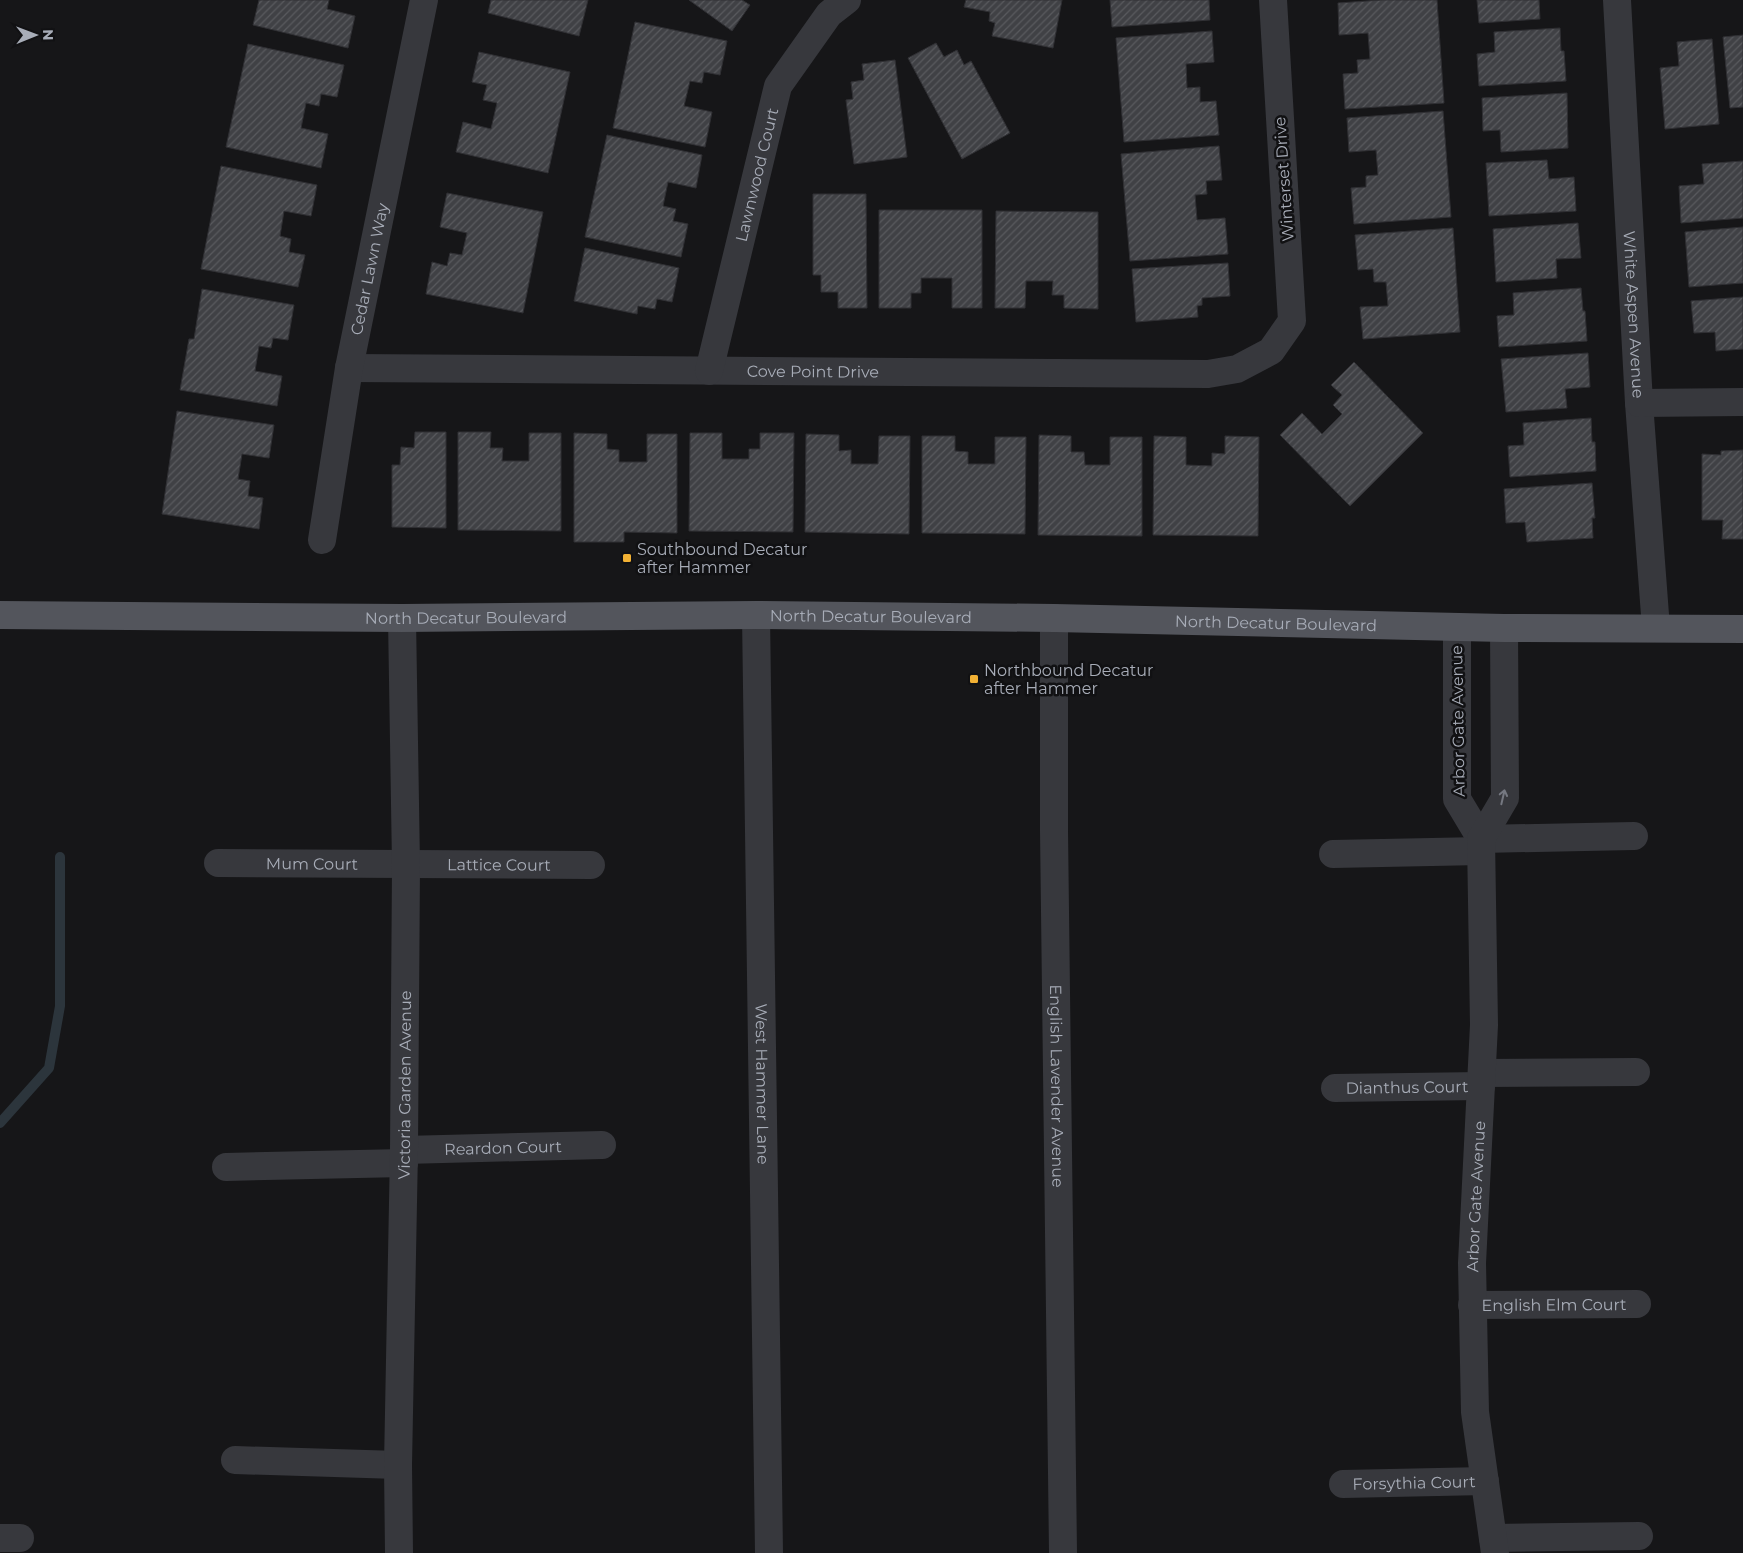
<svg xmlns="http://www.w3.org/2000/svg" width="1743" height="1553" viewBox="0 0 1743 1553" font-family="Montserrat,sans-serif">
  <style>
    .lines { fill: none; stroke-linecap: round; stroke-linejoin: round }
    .stream { stroke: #2c353c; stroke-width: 10 }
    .building { fill: url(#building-hatch); stroke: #303034 }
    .minor { stroke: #37383d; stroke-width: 28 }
    .major { stroke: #53555c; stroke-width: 28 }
    .oneway { stroke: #757881 }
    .poi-dot { fill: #f2b134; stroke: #111113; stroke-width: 2 }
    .labels { text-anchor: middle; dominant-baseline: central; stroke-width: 5; stroke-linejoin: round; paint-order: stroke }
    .street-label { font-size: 16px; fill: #a8adb8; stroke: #111113 }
    .poi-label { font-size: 16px; fill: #a8adb8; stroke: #111113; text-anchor: start }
  </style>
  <defs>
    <pattern id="building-hatch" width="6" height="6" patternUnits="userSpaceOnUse" patternTransform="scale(1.25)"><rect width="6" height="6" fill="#404145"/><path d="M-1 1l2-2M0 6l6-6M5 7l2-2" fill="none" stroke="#595a5e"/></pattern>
  </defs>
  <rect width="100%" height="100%" fill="#161618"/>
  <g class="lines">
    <path class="stream" d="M0 1123 49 1068 60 1006V857"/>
  </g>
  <g class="building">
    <path d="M259 0H329L327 9 355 16 348 48 253 25Z"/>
    <path d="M491 0H588L579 36 488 13Z"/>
    <path d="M689 0H742L750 5 732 31Z"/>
    <path d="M966 0H1062L1053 48 992 36 995 23 989 21 990 12 964 7Z"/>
    <path d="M1110 0H1209L1210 20 1112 27Z"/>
    <path d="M1382 0H1437L1444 103 1345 109 1343 74 1358 73 1357 60 1370 59 1368 33 1339 35 1338 3Z"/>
    <path d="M1477 0H1539L1540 19 1479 23Z"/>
    <path d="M635 22 727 41 720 75 704 72 702 83 690 81 684 106 712 112 705 147 613 128Z"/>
    <path d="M1560 28 1561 51H1564L1566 81 1479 86 1477 54 1495 52 1494 32Z"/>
    <path d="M1212 31 1214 62 1186 64 1187 88 1200 87V102L1216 101 1219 135 1124 142 1116 38Z"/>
    <path d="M1743 35V107L1730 108 1723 37Z"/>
    <path d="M1712 39 1719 124 1665 129 1660 68 1679 66 1677 42Z"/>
    <path d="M936 43 944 57 957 50 964 65 971 61 1010 133 962 159 908 58Z"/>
    <path d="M248 44 344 65 337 97 321 94 319 106 306 103 301 128 328 134 321 168 226 147Z"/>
    <path d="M479 52 570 72 548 173 456 152 463 122 491 129 497 103 483 100 487 85 472 82Z"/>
    <path d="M895 60 907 157 854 164 846 100 853 99 851 82 864 80 862 64Z"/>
    <path d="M1567 93 1568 148 1501 152 1500 130 1483 131 1482 98Z"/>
    <path d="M1443 111 1451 217 1354 224 1351 188 1366 187V176L1378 175 1376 150 1349 152 1347 118Z"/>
    <path d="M607 135 702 155 696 188 668 182 663 206 676 209 673 221 688 224 681 257 585 237Z"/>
    <path d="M1219 146 1222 180 1206 181 1207 194 1195 195 1197 220 1225 218 1228 254 1130 261 1121 154Z"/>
    <path d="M1547 160 1549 179 1574 177 1576 211 1489 216 1486 163Z"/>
    <path d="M1743 161V218L1681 223 1679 186 1704 184 1702 164Z"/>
    <path d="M221 166 317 185 311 216 284 211 280 236 291 239 289 252 305 255 298 287 201 269Z"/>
    <path d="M447 193 543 212 523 313 426 294 432 262 447 266 450 253 462 255 467 233 440 227Z"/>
    <path d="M813 194H866L867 308H838V292H821V275H813Z"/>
    <path d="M879 210H982V308H952V278H921V293H911V308H879Z"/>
    <path d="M996 211 1098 212V309L1064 308V295H1052L1053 281H1026L1025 308H995Z"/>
    <path d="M1578 223 1581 258 1556 259 1557 278 1496 282 1493 229Z"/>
    <path d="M1743 227V283L1689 287 1685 232Z"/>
    <path d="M1453 228 1460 332 1363 339 1360 307 1388 306 1386 282H1374L1373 269 1358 270 1355 235Z"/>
    <path d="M585 248 679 268 672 302 657 299 655 309 638 306 637 314 574 301Z"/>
    <path d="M1228 263 1230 296 1202 298V305L1197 306 1198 317 1136 322 1132 269Z"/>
    <path d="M1581 288 1583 311H1585L1587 341 1499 347 1497 316 1514 315 1513 293Z"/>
    <path d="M202 289 294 305 288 340 273 338 271 348 259 346 255 371 282 376 277 406 180 390 189 339H194Z"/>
    <path d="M1743 297V349L1716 351 1715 332 1694 333 1691 301Z"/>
    <path d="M1588 353 1590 387 1565 389 1567 408 1506 412 1501 359Z"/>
    <path d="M1354 362 1423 433 1350 506 1280 435 1302 413 1322 434 1342 414 1333 405 1342 395 1331 385Z"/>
    <path d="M177 411 274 425 269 458 242 454 238 479 250 481 248 496 263 498 259 529 162 514Z"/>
    <path d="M1591 418 1592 442H1595L1596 471 1510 477 1508 446 1524 445 1523 423Z"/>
    <path d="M415 432H446V528L392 527V465H400L401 447 414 448Z"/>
    <path d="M458 432H491L490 448H503L502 461H529V433H561V531L458 530Z"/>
    <path d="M574 433 607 434V449L619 450V462H647V434H677V533L624 532V542H574Z"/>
    <path d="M690 433H722V459H749V449H760V433H794L793 532 689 531Z"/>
    <path d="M806 434 839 435V451L851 450V464H878L879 436H910L909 534 805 532Z"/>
    <path d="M1039 435 1071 436V452H1084L1085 465H1110V437H1142V536L1038 535Z"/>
    <path d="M922 436H955V451L968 452V464H995V437H1026L1025 534 922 533Z"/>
    <path d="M1154 436 1186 437V465L1212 466V453L1225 454V436L1259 437 1258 536 1153 535Z"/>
    <path d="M1743 450V539H1722L1723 520H1702V454L1721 455V451Z"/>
    <path d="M1592 483 1595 518H1592L1593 538 1527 542 1525 522 1506 523 1504 489Z"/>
  </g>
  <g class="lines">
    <g class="minor">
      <path id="s1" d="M1617 0 1639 403 1656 628"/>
      <path id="s2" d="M349 368 1208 374 1237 369 1271 351 1292 321 1273 0"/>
      <path id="s3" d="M709 371 778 86 829 14 847 0"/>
      <path d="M1639 403 1743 402"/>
      <path id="s4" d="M322 540 349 368 424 0"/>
      <path id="s5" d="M756 615 769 1553"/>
      <path id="s6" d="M1054 618V831L1063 1553"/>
      <path d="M1457 627V799L1481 839"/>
      <path d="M1481 839 1634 836"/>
      <path d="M1333 854 1481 851"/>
      <path id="s7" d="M218 863 591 865"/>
      <path d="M1482 1073 1636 1072"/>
      <path id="s8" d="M1335 1088 1481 1086"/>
      <path id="s9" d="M404 1150 602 1145"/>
      <path d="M226 1167 404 1163"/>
      <path id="s10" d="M1472 1305 1637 1304"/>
      <path d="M235 1460 398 1465"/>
      <path id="s11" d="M1343 1484 1485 1481"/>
      <path d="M0 1538H20"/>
      <path d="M1493 1538 1639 1536"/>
      <path id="s12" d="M399 1553 398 1465 404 1150 406 865 402 618"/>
      <path id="s13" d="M1495 1553 1475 1412 1472 1263 1484 1025 1481 839 1505 798 1504 628"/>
    </g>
    <path class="major" id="s14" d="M0 615 402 618 756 615 1054 618 1504 628 1743 629"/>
  </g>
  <defs><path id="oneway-shaft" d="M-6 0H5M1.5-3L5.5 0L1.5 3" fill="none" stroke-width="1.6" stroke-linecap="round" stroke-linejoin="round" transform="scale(1.25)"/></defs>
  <use class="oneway" href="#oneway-shaft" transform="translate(1503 797) rotate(-77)"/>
  <g class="poi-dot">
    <rect x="622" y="553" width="10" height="10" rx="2.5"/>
    <rect x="969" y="674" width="10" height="10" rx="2.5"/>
  </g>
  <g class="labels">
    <g class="street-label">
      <text stroke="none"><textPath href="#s3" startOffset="202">Lawnwood Court</textPath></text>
      <text transform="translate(1284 179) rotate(-94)">Winterset Drive</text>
      <text stroke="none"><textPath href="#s4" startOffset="275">Cedar Lawn Way</textPath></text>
      <text stroke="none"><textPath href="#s1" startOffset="315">White Aspen Avenue</textPath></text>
      <text stroke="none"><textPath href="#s2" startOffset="464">Cove Point Drive</textPath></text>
      <text stroke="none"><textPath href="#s14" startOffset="871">North Decatur Boulevard</textPath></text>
      <text stroke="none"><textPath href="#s14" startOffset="466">North Decatur Boulevard</textPath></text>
      <text stroke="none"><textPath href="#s14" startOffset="1276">North Decatur Boulevard</textPath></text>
      <text transform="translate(1458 721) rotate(-91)">Arbor Gate Avenue</text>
      <text stroke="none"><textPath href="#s7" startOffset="94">Mum Court</textPath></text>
      <text stroke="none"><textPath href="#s7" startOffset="281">Lattice Court</textPath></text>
      <text stroke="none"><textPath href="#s5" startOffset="469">West Hammer Lane</textPath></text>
      <text stroke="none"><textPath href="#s12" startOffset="468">Victoria Garden Avenue</textPath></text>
      <text stroke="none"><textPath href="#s6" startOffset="468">English Lavender Avenue</textPath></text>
      <text stroke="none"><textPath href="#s8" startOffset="72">Dianthus Court</textPath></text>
      <text stroke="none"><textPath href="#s9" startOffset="99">Reardon Court</textPath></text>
      <text stroke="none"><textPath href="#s13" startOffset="358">Arbor Gate Avenue</textPath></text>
      <text stroke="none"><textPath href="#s10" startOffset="82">English Elm Court</textPath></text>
      <text stroke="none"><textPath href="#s11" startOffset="71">Forsythia Court</textPath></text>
    </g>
    <g class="poi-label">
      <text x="637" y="549">Southbound Decatur<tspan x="637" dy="18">after Hammer</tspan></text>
      <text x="984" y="670">Northbound Decatur<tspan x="984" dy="18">after Hammer</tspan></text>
    </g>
  </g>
  <g transform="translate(35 35) rotate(89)" stroke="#111113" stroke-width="4" paint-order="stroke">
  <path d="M0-4L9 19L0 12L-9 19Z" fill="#a8adb8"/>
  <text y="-8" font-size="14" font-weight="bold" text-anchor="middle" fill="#a8adb8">N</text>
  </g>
</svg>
